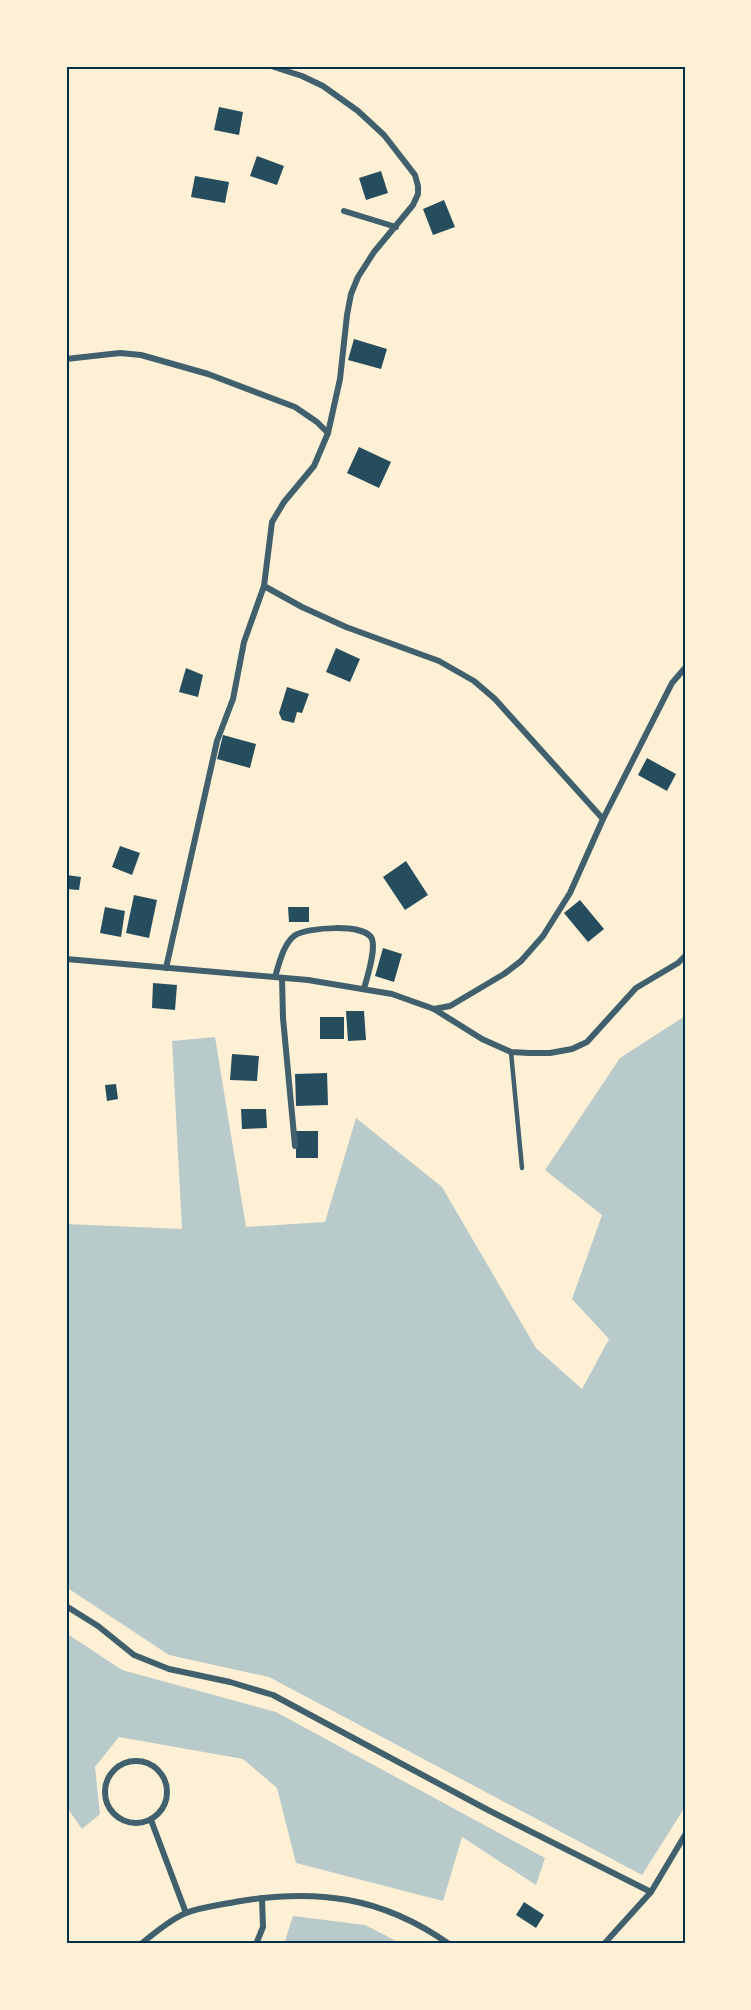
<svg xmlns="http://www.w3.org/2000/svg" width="751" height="2010" viewBox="0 0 751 2010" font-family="Cabin,sans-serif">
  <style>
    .green { fill: #b9caca }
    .building { fill: #264d5e }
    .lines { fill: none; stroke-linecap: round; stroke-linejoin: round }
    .service { stroke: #3f606c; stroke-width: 4.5 }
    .minor { stroke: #3f606c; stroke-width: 6 }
    .neatline { fill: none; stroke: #003049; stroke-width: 2 }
  </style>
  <rect width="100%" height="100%" fill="#fdf0d5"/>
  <g class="green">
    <path d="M685 1016V1807L642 1875 269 1677 169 1655 66 1587V1224L182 1229 172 1041 215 1037 246 1227 325 1222 356 1118 442 1187 536 1348 582 1389 609 1339 572 1299 602 1215 545 1170 620 1058Z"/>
    <path d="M66 1633 122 1670 276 1712 545 1858 536 1885 462 1837 443 1901 296 1863 277 1788 243 1759 119 1737 95 1767 100 1814 82 1829 66 1806Z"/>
    <path d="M293 1916 365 1925 402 1944H284Z"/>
  </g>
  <g class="building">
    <path d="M219 107 243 112 239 135 214 130Z"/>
    <path d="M257 156 284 166 277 185 250 176Z"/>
    <path d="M381 171 388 193 366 200 359 178Z"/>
    <path d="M195 176 229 182 225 203 191 197Z"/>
    <path d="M444 200 455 227 433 235 423 209Z"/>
    <path d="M354 339 387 349 381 369 348 360Z"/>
    <path d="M359 447 391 462 379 488 347 473Z"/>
    <path d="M336 648 360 659 350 682 326 672Z"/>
    <path d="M186 668 203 675 198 697 179 692Z"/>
    <path d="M287 687 309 694 302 713 297 712 294 723 282 720 279 713Z"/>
    <path d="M223 735 256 744 250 768 217 759Z"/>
    <path d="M647 758 676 774 667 791 638 775Z"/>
    <path d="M120 846 140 853 132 875 112 867Z"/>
    <path d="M406 861 428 895 405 910 383 877Z"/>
    <path d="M67 875 81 877 79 890 66 889Z"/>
    <path d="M134 895 157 900 149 938 126 933Z"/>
    <path d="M580 900 604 929 588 942 564 913Z"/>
    <path d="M105 907 125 911 121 937 100 933Z"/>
    <path d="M288 907H309V922H289Z"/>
    <path d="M383 948 402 954 394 982 375 976Z"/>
    <path d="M153 983 177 985 175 1010 152 1008Z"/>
    <path d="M346 1011H364L366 1040 348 1041Z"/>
    <rect x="320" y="1017" width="24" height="22"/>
    <path d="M232 1054 259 1056 257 1081 230 1080Z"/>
    <path d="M327 1073 328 1105 296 1106 295 1074Z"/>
    <path d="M116 1084 118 1099 107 1101 105 1085Z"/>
    <path d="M241 1109H266L267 1128 242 1129Z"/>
    <rect x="296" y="1131" width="22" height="27"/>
    <path d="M524 1902 544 1915 536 1928 516 1915Z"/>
  </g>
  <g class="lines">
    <path class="service" d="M511 1052 522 1168"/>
    <g class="minor">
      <path d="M344 211 396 227"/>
      <path d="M66 359 120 353 141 355 208 374 295 407 317 422 328 433"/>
      <path d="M264 586 302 607 346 627 439 661 474 681 495 699 603 819"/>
      <path d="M66 959 308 980 392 994 434 1009 482 1039 511 1052 529 1053H550L572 1049 587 1042 636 988 678 963 685 956"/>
      <path d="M166 968 217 741 233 699 244 642 264 586 272 522 284 502 314 466 328 433 340 379 347 315 351 294 358 277 374 252 413 205 418 194V186L415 175 384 135 358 111 323 86 302 76 271 66"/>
      <path d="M275 977C279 964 283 945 294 936 306 927 366 923 372 939 376 951 367 977 364 989"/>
      <path d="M282 978 283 1018 295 1146"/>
      <path d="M434 1009 450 1006 504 974 521 961 543 936 570 893 603 819 672 683 685 668"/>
      <path d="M66 1606 98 1626 134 1655 169 1669 230 1682 273 1695 488 1810 651 1892"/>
      <circle cx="136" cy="1792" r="31"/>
      <path d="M151 1820 186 1913"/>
      <path d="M141 1944C153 1934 171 1919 186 1913 201 1907 220 1905 235 1902 315 1888 381 1896 449 1944"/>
      <path d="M256 1944 263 1927 262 1898"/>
      <path d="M604 1944 651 1892 685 1835"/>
    </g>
  </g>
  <rect width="751" height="2010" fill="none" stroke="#fdf0d5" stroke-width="135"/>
  <rect x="68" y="68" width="616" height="1874" class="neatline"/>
</svg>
